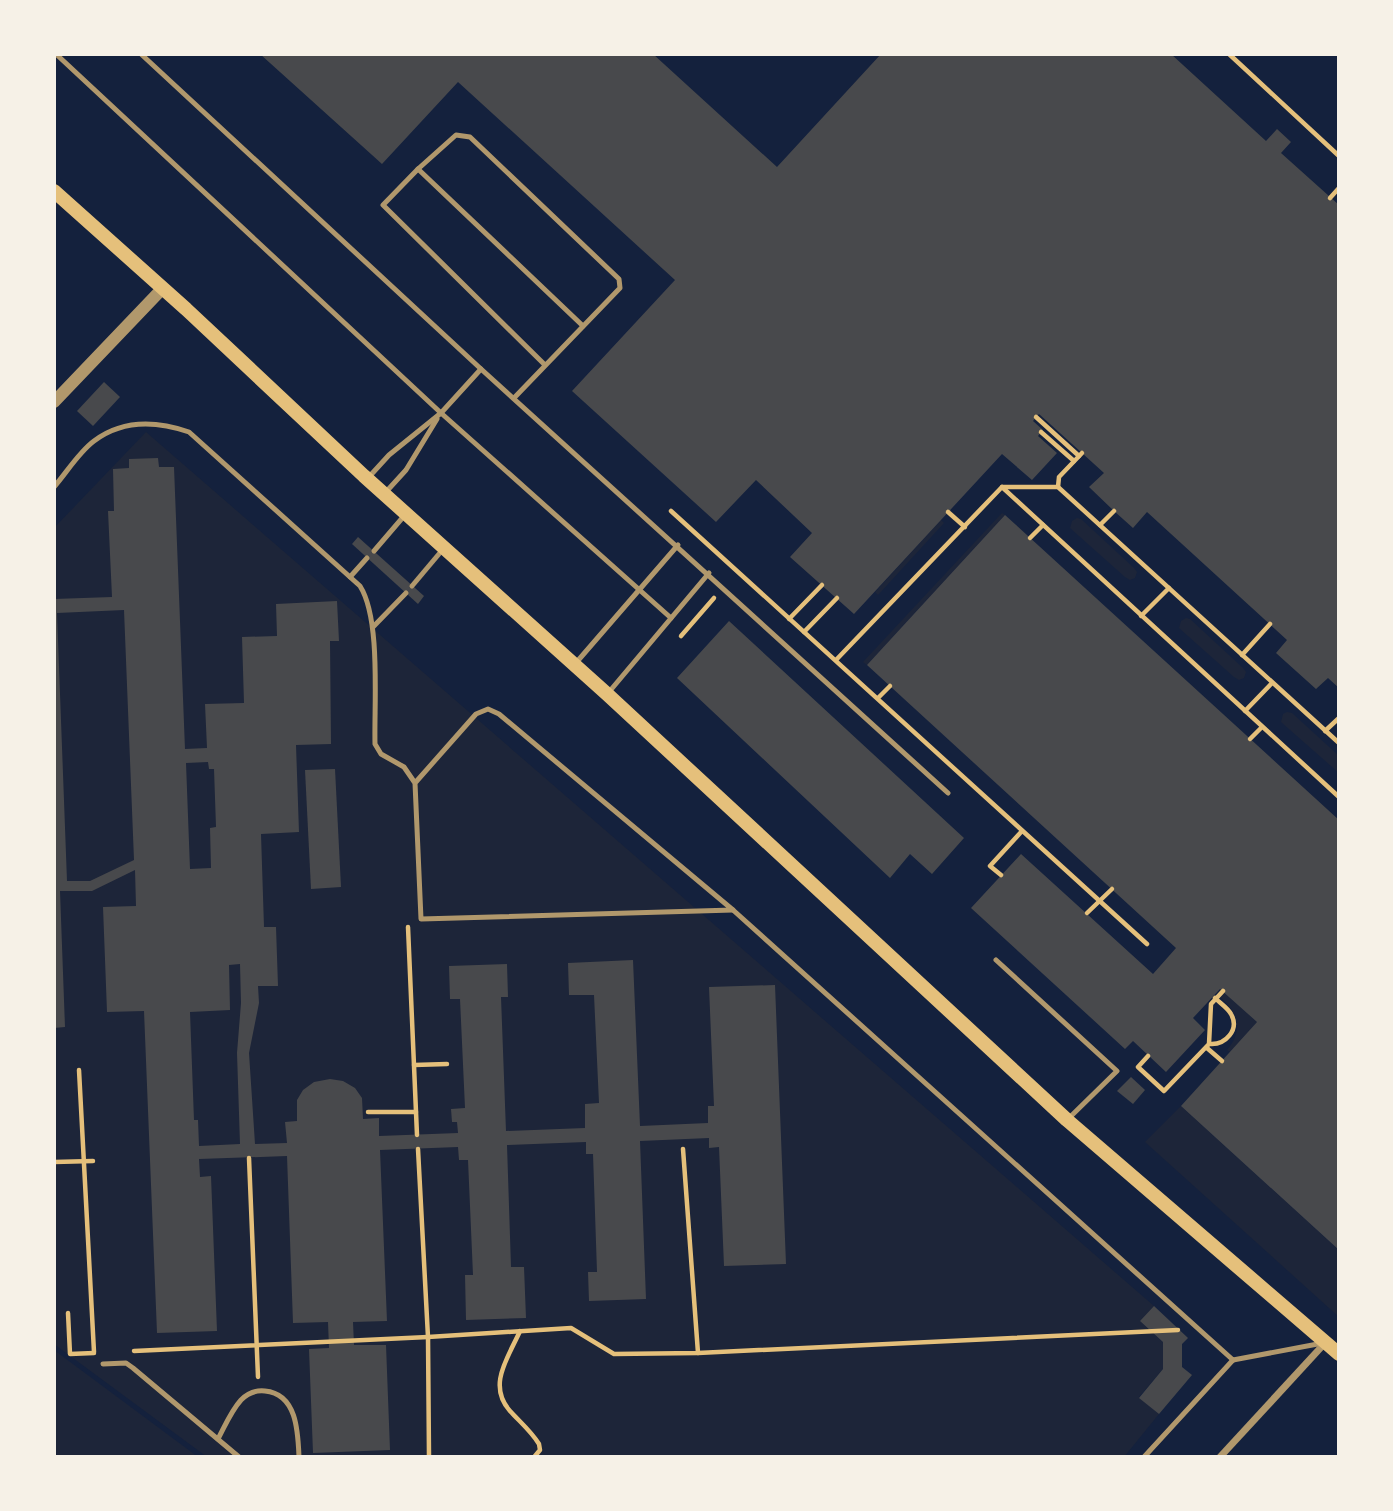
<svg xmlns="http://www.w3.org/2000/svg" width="1393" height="1511" viewBox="0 0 1393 1511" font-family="'Libre Baskerville',serif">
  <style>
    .green { fill: #1d2539 }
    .building { fill: #48494c; fill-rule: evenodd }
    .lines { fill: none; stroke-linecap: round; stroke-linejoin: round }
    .path { stroke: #e5c07b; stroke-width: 4.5 }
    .service { stroke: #b1986c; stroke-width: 5 }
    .minor { stroke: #b1986c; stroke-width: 7 }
    .tertiary { stroke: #b1986c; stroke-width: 12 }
    .secondary { stroke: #e5c07b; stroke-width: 14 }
  </style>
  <rect width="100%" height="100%" fill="#14213d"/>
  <g class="green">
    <path d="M146 432 1154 1306 1140 1321 1163 1342V1369L1139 1397 1159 1414 1124 1457H207L54 1344V528Z"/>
    <path d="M1002 513 1005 515 867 665 863 662Z"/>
    <path d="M1077 518 1081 519 1134 568 1137 572 1135 578 1130 580 1125 577 1070 528 1072 521Z"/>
    <path d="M941 520 944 523 878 595 875 592Z"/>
    <path d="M1186 618 1190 619 1243 668 1246 672 1244 678 1239 680 1234 677 1179 628 1181 621Z"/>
    <path d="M1287 712 1292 713 1339 756V773L1281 722 1283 714Z"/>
    <path d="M1225 993 1257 1022 1230 1052 1227 1050C1244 1030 1238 1012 1220 997Z"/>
    <path d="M1181 1106 1339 1250V1317L1145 1142Z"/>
    <path d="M54 1350 198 1457H54Z"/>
  </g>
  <g class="building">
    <path d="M260 54H653L777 167 881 54H1171L1266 141 1277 129 1291 142 1281 153 1339 205V688L1328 678 1316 689 1276 653 1287 640 1147 512 1133 528 1114 511 1089 487 1104 473 1039 414 1033 421 1043 430 1038 436 1057 453 1032 480 1002 454 854 614 790 557 812 533 756 480 716 522 572 391 675 280 458 82 382 164Z"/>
    <path d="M104 382 120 397 93 426 77 411Z"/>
    <path d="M158 458 159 467H174L185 749 207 748 205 704 244 703 242 637 277 636 276 604 337 601 339 641H330L331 744 296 745 299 832 261 834 264 927H276L278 986H258L259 1003 249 1053 255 1144 287 1143 285 1122 297 1121V1100L303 1090 314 1082 330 1079 343 1081 355 1088 362 1098 363 1119 379 1118V1136L458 1133 457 1122H452L451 1109 465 1108 460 999H450L449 966 507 964 508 997H501L506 1131 585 1128V1104L599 1103 594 995H569L568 963 633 960 640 1126 708 1123V1106H714L709 987 775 985 786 1264 724 1266 719 1147 709 1148V1138L640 1141 646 1299 589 1301 588 1272H597L593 1154H586V1142L507 1145 511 1267H524L526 1318 466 1320 465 1275H473L468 1160H459L458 1147 380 1150 387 1321 353 1322 354 1345H386L390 1450 313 1453 309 1349 329 1348 328 1322 293 1323 287 1156 199 1159 200 1177 211 1176 217 1331 157 1333 144 1011 107 1012 103 907 136 906 135 870 92 891H60L65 1027 54 1028V599L112 597 108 511H114L113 469 129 468V459ZM124 610 134 860 90 881H67L57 613ZM208 762 209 769H214L216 827 210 828 211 868 190 869 186 763ZM240 964 241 1003 237 1053 240 1144 199 1146 198 1120H194L190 1012 230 1010 229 965Z"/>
    <path d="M1005 515 1339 820V1250L1181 1106 1257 1022 1220 989 1193 1018 1205 1030 1166 1072 1133 1041 1125 1049 971 908 1021 854 1153 974 1176 948 867 665Z"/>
    <path d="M358 537 424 596 418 604 352 544Z"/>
    <path d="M729 621 964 838 932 874 910 854 890 878 677 678Z"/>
    <path d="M335 769 341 887 311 889 305 770Z"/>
    <path d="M1131 1077 1145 1090 1133 1104 1117 1091Z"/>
    <path d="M1154 1306 1188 1338 1182 1344V1367L1192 1375 1159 1414 1139 1398 1163 1369V1342L1140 1321Z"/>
  </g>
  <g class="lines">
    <g class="path">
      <path d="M1229 54 1339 156"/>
      <path d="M1330 198 1339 188"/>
      <path d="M1036 417 1079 456"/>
      <path d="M1041 432 1074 461"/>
      <path d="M1002 487H1058L1339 743"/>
      <path d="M1058 487 1059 477 1082 453"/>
      <path d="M671 511 1147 944"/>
      <path d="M948 512 965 527"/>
      <path d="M1100 525 1114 511"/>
      <path d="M1030 538 1043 525"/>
      <path d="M1141 616 1169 588"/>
      <path d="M789 619 822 585"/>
      <path d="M804 632 837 598"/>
      <path d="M681 636 714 598"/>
      <path d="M1242 655 1270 624"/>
      <path d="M836 660 1002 487 1339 797"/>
      <path d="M878 698 890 686"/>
      <path d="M1245 711 1272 683"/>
      <path d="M1325 731 1339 718"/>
      <path d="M1250 739 1262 727"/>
      <path d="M1001 875 990 866 1022 831"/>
      <path d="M1087 913 1112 889"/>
      <path d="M408 927 417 1135"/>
      <path d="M1210 1044C1225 1045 1240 1030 1231 1014 1228 1008 1220 1003 1215 998"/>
      <path d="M1207 1048 1222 1061"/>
      <path d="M1148 1056 1138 1067 1164 1091 1209 1044 1211 1004 1223 991"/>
      <path d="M414 1065 447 1064"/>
      <path d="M79 1070 94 1352"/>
      <path d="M368 1112H416"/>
      <path d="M418 1149 428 1337 429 1457"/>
      <path d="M683 1149 698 1353"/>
      <path d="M249 1158 258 1377"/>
      <path d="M54 1162 93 1161"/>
      <path d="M68 1313 70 1354 94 1353"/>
      <path d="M520 1331C508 1358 487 1385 510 1411 520 1422 531 1431 539 1444L540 1450 535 1456"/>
      <path d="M134 1351 428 1337 571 1328 614 1354 698 1353 1178 1330"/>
    </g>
    <g class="service">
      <path d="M56 54 441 413 671 618"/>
      <path d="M141 54 481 369 948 793"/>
      <path d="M418 169 583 326"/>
      <path d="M514 398 620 288 619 279 470 137 456 135 418 169 383 205 545 365"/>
      <path d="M368 478 389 455 441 413 481 369"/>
      <path d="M54 487C67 472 79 452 94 441 123 419 157 421 189 432L360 586C381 619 374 703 375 744L381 754 404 767 415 783 421 919 733 910 499 714 488 709 476 714 415 783"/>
      <path d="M385 493 406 470 437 419"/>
      <path d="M374 551 404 516"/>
      <path d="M350 577 367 558"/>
      <path d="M412 586 444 548"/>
      <path d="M373 627 406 593"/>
      <path d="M575 664 678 545"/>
      <path d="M609 692 709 573"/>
      <path d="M733 910 1233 1360"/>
      <path d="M996 960 1117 1071 1067 1120"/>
      <path d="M1233 1360 1323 1343"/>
      <path d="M103 1364 126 1363 133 1368 239 1457"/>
      <path d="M218 1439C225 1426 231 1411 241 1400 247 1394 256 1390 265 1391 297 1394 298 1432 299 1457"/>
      <path d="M1144 1457 1233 1360"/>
    </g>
    <path class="minor" d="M1220 1457 1325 1343"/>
    <path class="tertiary" d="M54 402 162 289"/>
    <path class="secondary" d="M54 191 186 309 364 476 607 694 1067 1120 1339 1354"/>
  </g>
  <rect width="1393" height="1511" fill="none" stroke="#f6f1e7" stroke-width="112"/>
</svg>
